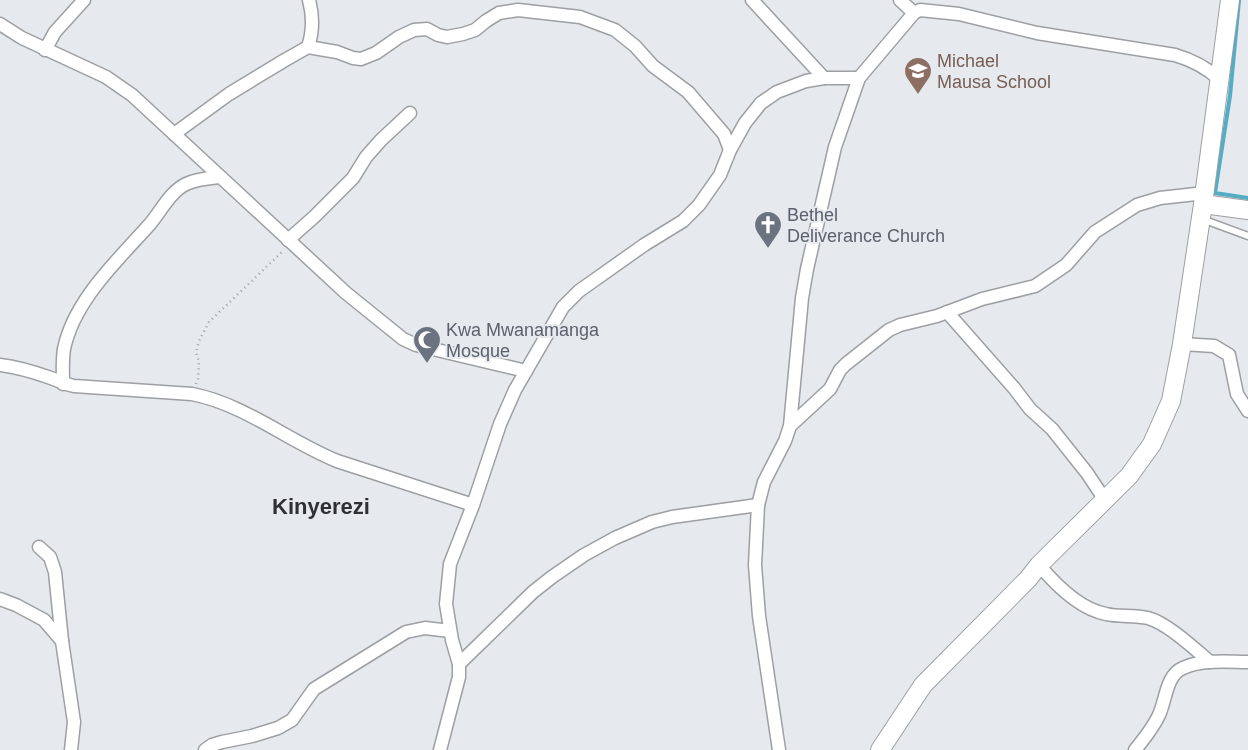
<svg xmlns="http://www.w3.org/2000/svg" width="1248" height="750" viewBox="0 0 1248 750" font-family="Helvetica,sans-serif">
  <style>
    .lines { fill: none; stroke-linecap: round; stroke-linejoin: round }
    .stream { stroke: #53adc5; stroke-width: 4 }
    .lane-casing { stroke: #9d9fa3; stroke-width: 9 }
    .street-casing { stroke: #9d9fa3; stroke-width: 15 }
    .secondary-casing { stroke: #9d9fa3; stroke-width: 20 }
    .path { stroke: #9fa1a4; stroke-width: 2.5; stroke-dasharray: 1 4; stroke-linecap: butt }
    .lane { stroke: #fff; stroke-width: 6 }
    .street { stroke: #fff; stroke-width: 12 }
    .secondary { stroke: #fff; stroke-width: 18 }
    .labels { text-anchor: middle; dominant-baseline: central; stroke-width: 4; stroke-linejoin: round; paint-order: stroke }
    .education-label { font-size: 18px; fill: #785e54; stroke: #e6e9ed; text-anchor: start }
    .worship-label { font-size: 18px; fill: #5b616d; stroke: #e6e9ed; text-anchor: start }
    .district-label { font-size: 22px; font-weight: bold; fill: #2f3034; stroke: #e6e9ed }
  </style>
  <rect width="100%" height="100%" fill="#e6e9ed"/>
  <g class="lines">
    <path class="stream" d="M1239 0 1230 96 1215 193 1248 198"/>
    <defs>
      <path id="lane" d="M1202 219 1248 236"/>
      <g id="street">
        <path d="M752 0 824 78"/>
        <path d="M900 0 914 13"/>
        <path d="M0 24 22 38 106 77 132 95 346 293 403 339 416 345 526 371"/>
        <path d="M308 47C313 32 313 15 309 0"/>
        <path d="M45 50 55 32 84 0"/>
        <path d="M174 134 229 94 285 60 308 47 337 52 353 58 361 59 376 53 399 37 414 30 427 29 438 35 447 37 463 34 475 30 486 21 499 13 518 10 580 17 615 30 635 46 653 66 688 92 724 134 730 150"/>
        <path d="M288 240 314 217 353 178 366 157 381 140 410 113"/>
        <path d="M947 312 1014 388 1030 409 1052 429 1087 473 1105 500"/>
        <path d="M1182 344 1214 346 1229 355 1237 394 1248 411"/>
        <path d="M0 365C17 367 34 372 51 378 59 381 65 384 74 386L192 394C244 404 288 441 337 461L473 505"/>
        <path d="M63 384C63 372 62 361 64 349 74 300 118 260 150 224 161 211 170 192 186 184 196 179 209 178 219 177"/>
        <path d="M790 426 830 389 840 370 846 364 889 330 900 325 937 316 982 299 1035 286 1066 265 1095 232 1137 205 1160 198 1205 193"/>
        <path d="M39 547 50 557 55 572 62 641"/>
        <path d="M1039 565C1055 584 1079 609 1106 614 1119 617 1134 615 1148 618 1167 623 1195 649 1210 662"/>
        <path d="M0 599 16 605 44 620 62 641 74 722 71 750"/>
        <path d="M459 664 533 592 552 577 584 555 615 538 652 522 672 517 758 505"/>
        <path d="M205 750 212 745 222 742 252 736 278 728 292 720 314 689 406 632 425 628 450 631"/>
        <path d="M440 750 459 677V664L452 640 446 604 450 564 473 505 500 424 515 390 563 307 579 291 644 245 683 221 699 205 720 175 730 150 745 123 761 103 777 92 806 81 824 78H859"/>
        <path d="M779 750 759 616 755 565 758 505 764 482 785 441 790 426 802 298 807 269 835 147 859 78 914 13 920 10 959 14 1037 33 1175 55C1192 60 1206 67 1219 79"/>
        <path d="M1135 750C1144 739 1153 728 1159 715 1166 700 1166 675 1183 668 1202 659 1227 662 1248 662"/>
      </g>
      <g id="secondary">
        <path d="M1203 204 1248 210"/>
        <path d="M880 750 923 685 1028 579 1039 565 1129 476 1152 444 1171 401 1182 344 1203 204 1230 0"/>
      </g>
    </defs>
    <use href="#lane" class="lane-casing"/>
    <use href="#street" class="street-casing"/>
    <use href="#secondary" class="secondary-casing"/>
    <path class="path" d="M196 384 198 379 199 361 196 353 199 341 209 322 284 250"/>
    <use href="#lane" class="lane"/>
    <use href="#street" class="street"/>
    <use href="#secondary" class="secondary"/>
  </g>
  <defs>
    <symbol id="school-pin" viewBox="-11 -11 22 30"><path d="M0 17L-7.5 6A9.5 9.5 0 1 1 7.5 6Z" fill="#8d6e63" stroke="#e6e9ed"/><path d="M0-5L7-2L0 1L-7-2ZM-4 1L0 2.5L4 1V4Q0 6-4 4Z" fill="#fff"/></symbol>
    <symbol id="church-pin" viewBox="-11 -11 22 30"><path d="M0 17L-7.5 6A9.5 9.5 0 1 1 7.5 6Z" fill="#6b7280" stroke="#e6e9ed"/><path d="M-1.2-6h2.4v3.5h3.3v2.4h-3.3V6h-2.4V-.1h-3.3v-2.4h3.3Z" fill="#fff"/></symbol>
    <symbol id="mosque-pin" viewBox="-11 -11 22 30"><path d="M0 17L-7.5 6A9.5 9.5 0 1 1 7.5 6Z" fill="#6b7280" stroke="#e6e9ed"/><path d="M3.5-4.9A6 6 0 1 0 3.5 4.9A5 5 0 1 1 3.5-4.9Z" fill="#fff"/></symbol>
  </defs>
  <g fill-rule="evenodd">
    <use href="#school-pin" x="902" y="55" width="32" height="43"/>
    <use href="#church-pin" x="752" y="209" width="32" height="43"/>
    <use href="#mosque-pin" x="411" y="324" width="32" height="43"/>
  </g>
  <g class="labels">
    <g class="education-label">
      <text x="937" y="61">Michael<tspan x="937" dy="21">Mausa School</tspan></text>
    </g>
    <g class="worship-label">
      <text x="787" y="215">Bethel<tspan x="787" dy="21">Deliverance Church</tspan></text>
      <text x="446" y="330">Kwa Mwanamanga<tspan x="446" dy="21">Mosque</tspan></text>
    </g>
    <g class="district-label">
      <text x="321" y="506">Kinyerezi</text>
    </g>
  </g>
</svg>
